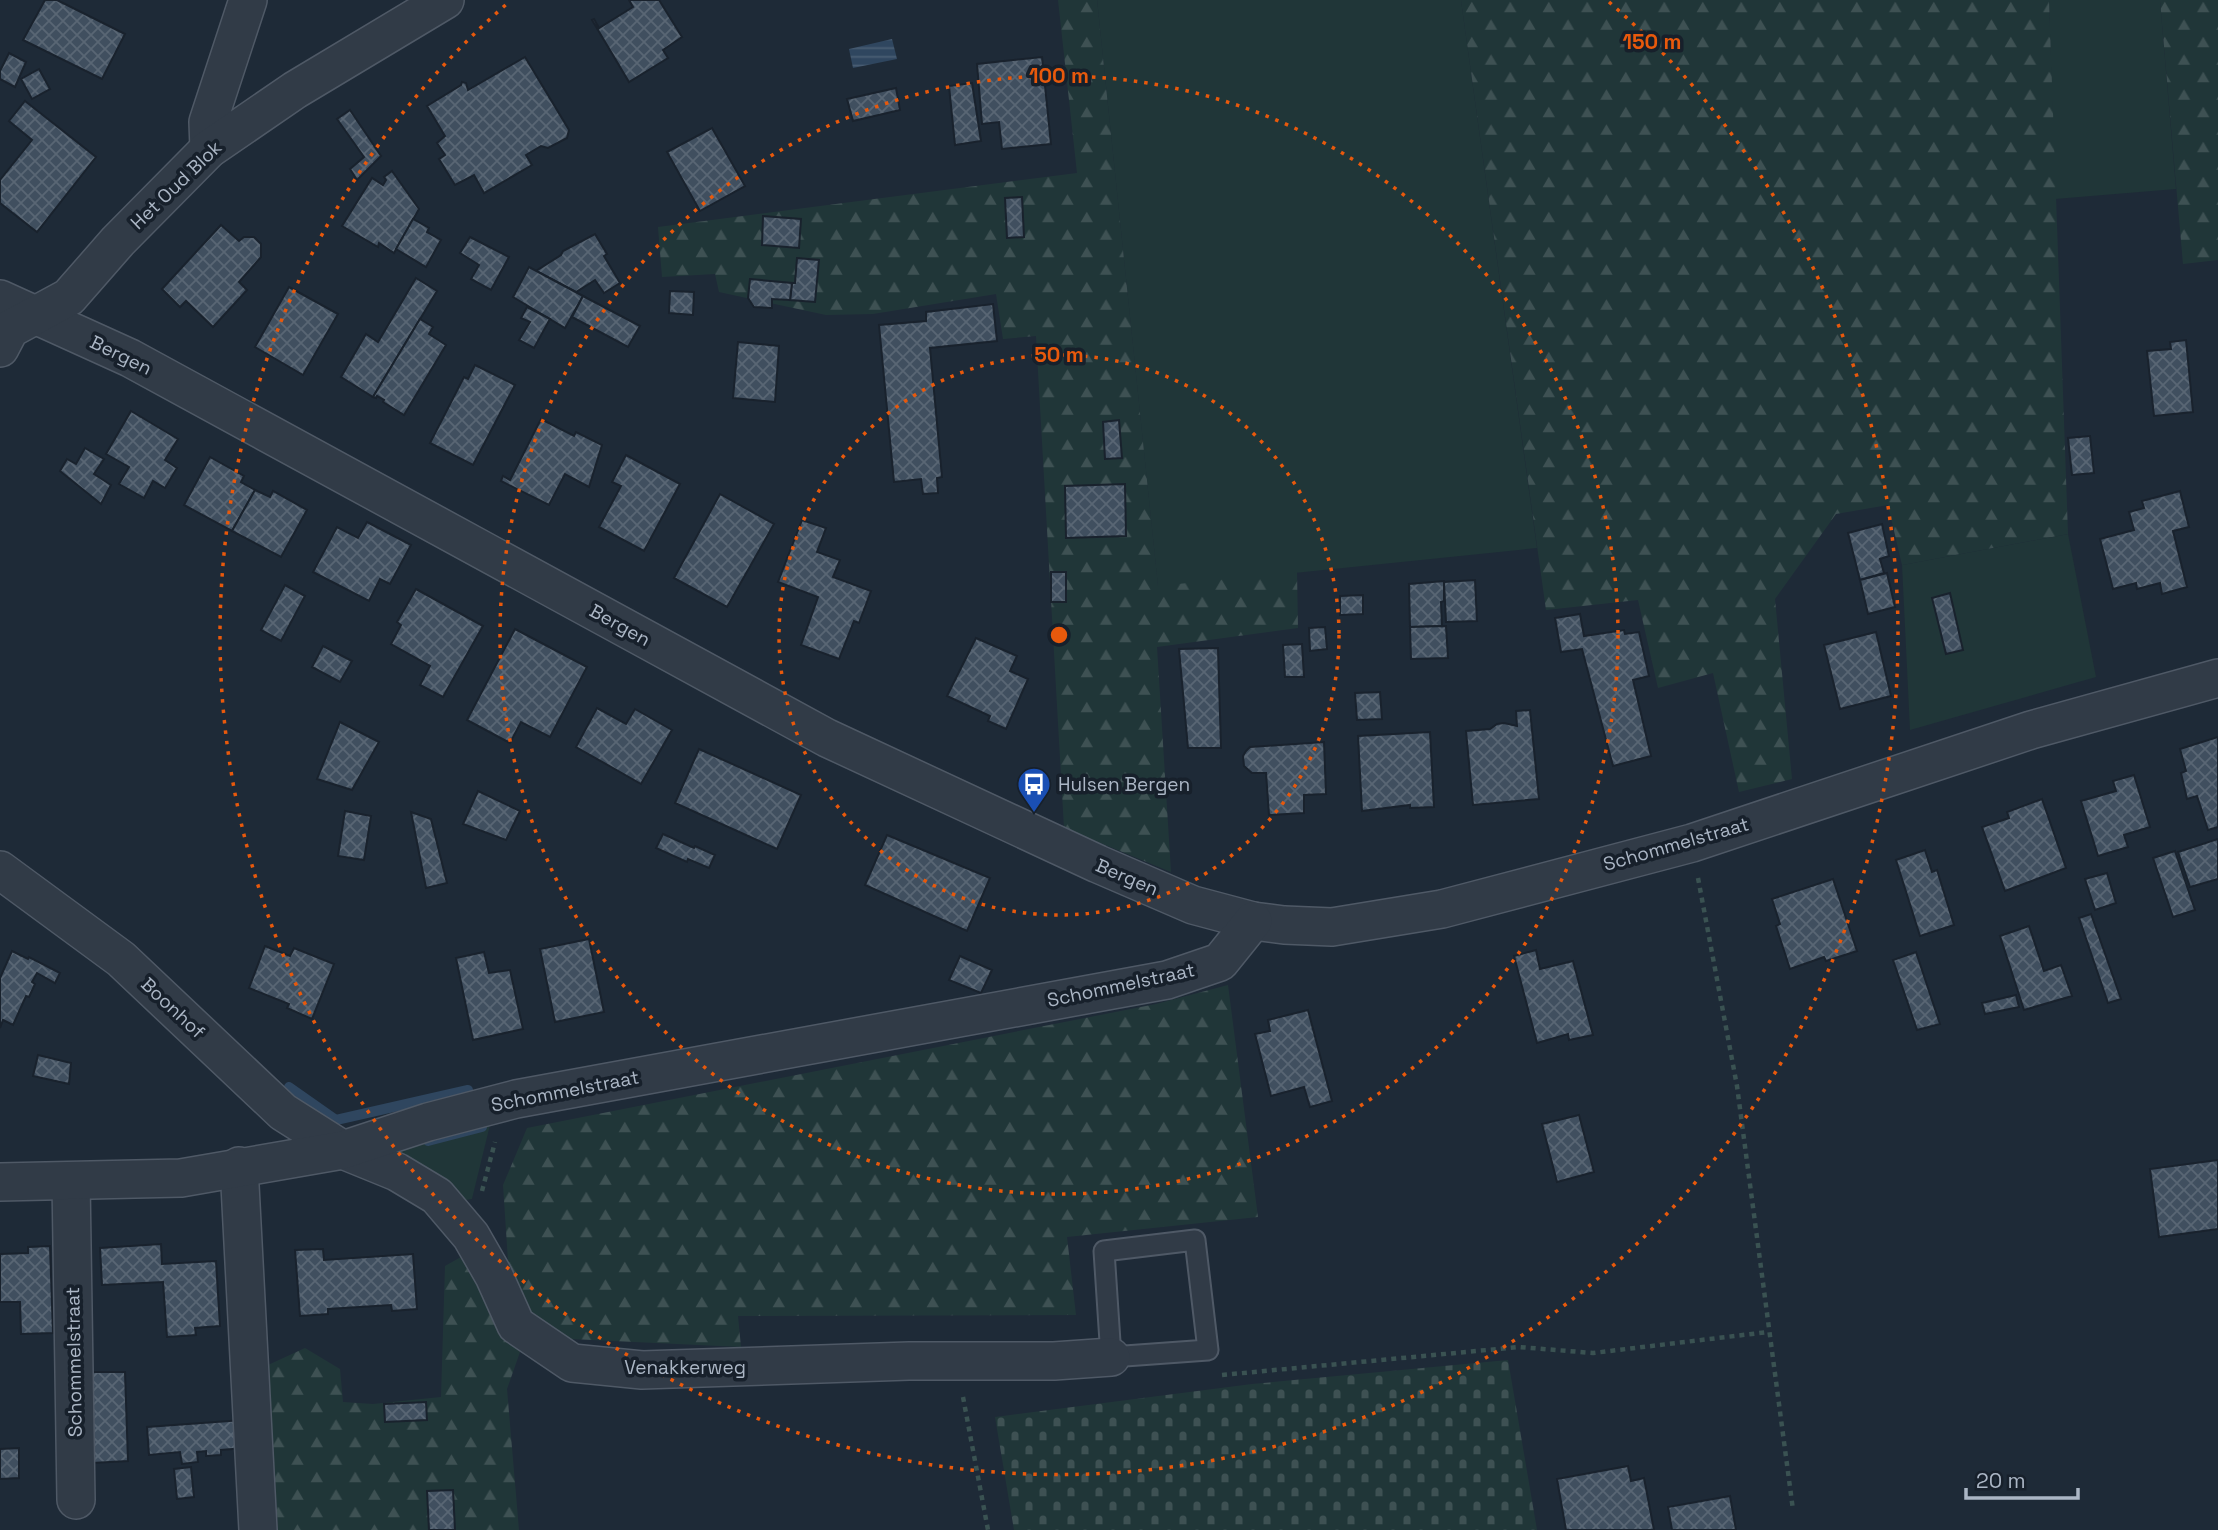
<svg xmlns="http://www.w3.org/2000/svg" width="2218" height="1530" viewBox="0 0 2218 1530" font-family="'Space Grotesk',sans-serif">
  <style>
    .grass { fill: #203638 }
    .forest { fill: url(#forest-firs) }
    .cemetery { fill: url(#cemetery-stones) }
    .water { fill: url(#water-rules) }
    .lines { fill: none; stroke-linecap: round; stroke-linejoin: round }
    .stream { stroke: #2f465f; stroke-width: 10 }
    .building { fill: url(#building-cross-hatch); stroke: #19222d; stroke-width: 2 }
    .lane-casing { stroke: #4f5966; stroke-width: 23 }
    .street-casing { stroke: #4f5966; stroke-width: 40 }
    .path { stroke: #3a5252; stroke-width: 4.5; stroke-dasharray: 5 5; stroke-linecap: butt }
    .lane { stroke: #313b47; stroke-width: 19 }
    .street { stroke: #313b47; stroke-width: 37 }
    .ring { fill: none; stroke: #e8590c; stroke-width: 3.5; stroke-dasharray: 3.5 7 }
    .labels { text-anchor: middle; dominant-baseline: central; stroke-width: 7; stroke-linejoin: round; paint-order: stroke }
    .street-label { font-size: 19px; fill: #abb6c5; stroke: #17202b }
    .poi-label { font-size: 19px; fill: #abb6c5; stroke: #17202b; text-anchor: start }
    .centre { fill: #e8590c; stroke: #17202b; stroke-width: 3.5 }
    .ring-label { font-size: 21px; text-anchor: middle; font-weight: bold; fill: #e8590c; stroke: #17202b; stroke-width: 7; stroke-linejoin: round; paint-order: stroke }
  </style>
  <defs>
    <pattern id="forest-firs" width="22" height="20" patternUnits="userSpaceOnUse" patternTransform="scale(1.75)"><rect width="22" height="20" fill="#203638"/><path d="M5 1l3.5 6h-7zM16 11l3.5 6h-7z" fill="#3e5153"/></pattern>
    <pattern id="cemetery-stones" width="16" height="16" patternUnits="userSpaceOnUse" patternTransform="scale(1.75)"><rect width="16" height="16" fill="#203638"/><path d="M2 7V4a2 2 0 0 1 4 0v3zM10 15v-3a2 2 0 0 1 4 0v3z" fill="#3e5153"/></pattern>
    <pattern id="water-rules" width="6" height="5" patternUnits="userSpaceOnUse" patternTransform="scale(1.75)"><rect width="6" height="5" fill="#2f465f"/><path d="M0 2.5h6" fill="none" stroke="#4a5e74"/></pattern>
    <pattern id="building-cross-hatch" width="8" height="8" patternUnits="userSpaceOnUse" patternTransform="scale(1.75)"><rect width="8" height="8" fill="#404f5f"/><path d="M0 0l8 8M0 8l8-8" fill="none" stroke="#596674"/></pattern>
  </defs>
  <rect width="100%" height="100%" fill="#1e2a37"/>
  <g class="grass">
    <path d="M1097 0H1461L1537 548 1158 587Z"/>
    <path d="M2049 0H2160L2176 189 2055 199Z"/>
    <path d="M2068 534 2096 677 1910 730 1902 565Z"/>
    <path d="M485 1123 490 1125 472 1199 465 1200 442 1183 394 1154 397 1146Z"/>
  </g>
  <g class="forest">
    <path d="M1058 0H1097L1158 586 1297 572 1298 628 1157 647 1171 872 1064 828 1036 336 1003 339 996 294 873 314 826 315 719 292 715 274 662 277 658 227 1077 173Z"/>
    <path d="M1461 0H2049L2068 534 1902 565 1888 505 1836 514 1775 599 1792 779 1739 792 1713 673 1658 688 1638 600 1546 610Z"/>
    <path d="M2160 0H2218V260L2183 264Z"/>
    <path d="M1228 985 1258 1217 1067 1237 1076 1315 738 1316 741 1347 571 1339 530 1317 508 1261 503 1185 527 1128 1156 1004Z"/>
    <path d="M468 1253 488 1304 520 1352 507 1389 519 1530H278L268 1365 305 1348 340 1369 343 1402 373 1404 441 1397 445 1266Z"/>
  </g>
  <path class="cemetery" d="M1508 1360 1537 1530H1014L995 1417 1252 1384Z"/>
  <path class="water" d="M892 39 897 59 853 68 849 49Z"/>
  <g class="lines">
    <g class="stream">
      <path d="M289 1087 336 1120 468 1090"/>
      <path d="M428 1141 482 1127"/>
    </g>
  </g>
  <g class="building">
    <path d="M45 0H57L125 34 102 79 23 40Z"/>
    <path d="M629 0H659L682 37 663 50 668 58 629 82 592 20 594 19 599 28 633 7Z"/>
    <path d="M9 53 26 62 15 87 0 79V71Z"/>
    <path d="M525 57 569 130 567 138 548 148 541 146 526 155 532 165 484 193 474 175 455 185 439 159 445 155 437 143 445 136 427 106 461 85 462 82 466 83 468 90Z"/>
    <path d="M1042 57 1051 144 1002 149 999 122 982 124 977 64Z"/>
    <path d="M39 69 50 89 32 99 21 79Z"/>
    <path d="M972 83 981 141 955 145 949 86Z"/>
    <path d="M896 88 900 110 853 121 847 99Z"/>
    <path d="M25 101 96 157 37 232 0 203V180L32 140 9 121Z"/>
    <path d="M350 110 381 156 357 180 350 169 364 157 337 119Z"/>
    <path d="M712 128 745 186 700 211 667 152Z"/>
    <path d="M392 171 419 209 394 253 379 243 378 247 342 226 372 178 383 185 386 180 384 177Z"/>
    <path d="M1022 197 1024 237 1007 238 1005 198Z"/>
    <path d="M763 216 801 219 799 248 762 245Z"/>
    <path d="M413 219 429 228 427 232 441 240 426 267 396 249Z"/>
    <path d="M221 225 239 241 244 237H254L261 244V257L239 282 247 290 213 327 186 301 180 307 162 289Z"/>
    <path d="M595 234 607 254 604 256 620 283 604 293 595 280 576 292 536 271 561 255 563 251Z"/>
    <path d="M470 237 509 257 491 290 471 279 479 265 460 253Z"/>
    <path d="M797 258 819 260 815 302 790 300 792 283H795Z"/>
    <path d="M529 267 583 296 565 328 513 297Z"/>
    <path d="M416 278 437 291 373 397 341 377 366 334 378 342Z"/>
    <path d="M750 279 792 283 790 300 772 299V308L754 307 748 298Z"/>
    <path d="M289 287 338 314 303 375 255 347Z"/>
    <path d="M670 291 694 292 693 315 669 313Z"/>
    <path d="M583 296 640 326 628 347 572 317Z"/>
    <path d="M993 304 997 341 930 348 942 477 937 478 938 493 923 494 921 479 894 482 879 325 926 321V312Z"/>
    <path d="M527 307 550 319 534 348 519 340 530 322 521 318Z"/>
    <path d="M420 319 433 327 429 334 446 345 404 415 383 402 384 400 377 396 376 398 373 397Z"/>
    <path d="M2186 340 2193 412 2154 416 2147 351 2171 349 2170 342Z"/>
    <path d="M738 342 779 346 775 402 733 398Z"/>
    <path d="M475 365 515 385 473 465 430 443 464 377 468 379Z"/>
    <path d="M131 411 178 439 165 460 177 468 165 488 153 481 144 498 119 484 129 467 106 454Z"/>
    <path d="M541 419 574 436 576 432 602 445 589 487 565 474 549 505 501 481 503 476 510 480Z"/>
    <path d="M1119 420 1122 458 1105 459 1103 422Z"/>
    <path d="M2090 436 2094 473 2072 475 2068 438Z"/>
    <path d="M85 448 104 459 94 474 111 485 101 504 60 471 67 459 76 464Z"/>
    <path d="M626 455 680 484 644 551 599 527 621 486 612 482Z"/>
    <path d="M210 457 244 476 241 482 255 490 232 531 184 505Z"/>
    <path d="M1125 484 1126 536 1066 538 1065 486Z"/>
    <path d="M255 490 270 497 273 491 307 510 281 557 232 531Z"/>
    <path d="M2180 491 2189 527 2173 531 2187 587 2162 594 2160 583 2137 589 2136 583 2113 589 2100 539 2134 530 2129 512 2144 508 2142 501Z"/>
    <path d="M720 494 774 524 727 607 674 578Z"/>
    <path d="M802 520 826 528 817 552 840 560 833 577 871 591 859 623 854 621 839 659 801 645 818 597 778 582Z"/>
    <path d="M367 522 411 545 390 584 380 579 369 601 313 572 337 527 358 538Z"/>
    <path d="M1882 524 1889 556 1880 559 1884 573 1860 580 1848 533Z"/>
    <rect x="1051" y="572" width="15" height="30"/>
    <path d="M1887 573 1895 607 1868 614 1860 580Z"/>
    <path d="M1475 580 1477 621 1446 622 1444 582Z"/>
    <path d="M1444 581V601L1441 602 1442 626 1410 627 1409 584Z"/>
    <path d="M285 585 305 596 281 641 261 630Z"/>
    <path d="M416 589 483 626 443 697 420 685 430 666 391 644 401 625 397 622Z"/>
    <path d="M1950 593 1963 650 1946 654 1932 598Z"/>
    <path d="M1363 595V614L1340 615V596Z"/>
    <path d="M1580 614 1584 636 1624 630 1625 634 1639 632 1649 676 1633 680 1651 756 1613 766 1582 649 1561 652 1555 618Z"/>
    <path d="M1446 626 1448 658 1411 659 1410 627Z"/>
    <path d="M1325 627 1327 649 1310 651 1309 628Z"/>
    <path d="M515 629 587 667 550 737 521 722 510 743 467 720Z"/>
    <path d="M1876 632 1891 696 1840 709 1824 645Z"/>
    <path d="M976 638 1017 656 1010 671 1028 679 1006 729 988 721 990 716 947 696Z"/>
    <path d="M1302 644 1304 677H1285L1283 645Z"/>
    <path d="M323 646 352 661 340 682 312 667Z"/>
    <path d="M1218 648 1221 748H1188L1179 649Z"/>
    <path d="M1380 692 1382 719 1357 720 1355 693Z"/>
    <path d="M597 708 626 724 635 709 672 730 641 784 576 747Z"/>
    <path d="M1530 710 1539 799 1473 805 1466 731 1490 729 1497 724 1504 723 1517 726 1516 711Z"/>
    <path d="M340 722 379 742 352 790 317 779Z"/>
    <path d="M1430 732 1434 807 1410 808V805L1362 811 1358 736Z"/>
    <path d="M2218 737V827L2208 830 2197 796 2187 799 2181 773 2186 771 2180 749Z"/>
    <path d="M1324 742 1326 794 1304 795V813L1269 815 1266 773H1252L1244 766 1243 756 1246 751 1250 747Z"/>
    <path d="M699 749 801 795 777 849 675 803Z"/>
    <path d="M2134 775 2150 827 2124 835 2128 847 2098 856 2081 801 2116 791 2113 781Z"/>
    <path d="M478 791 520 811 506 840 463 824Z"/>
    <path d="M2042 799 2066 868 2005 891 1982 827 2009 818 2007 812Z"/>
    <path d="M345 811 371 816 364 860 338 856Z"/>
    <path d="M411 812 431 819 447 883 426 888Z"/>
    <path d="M663 834 694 848 695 846 715 855 709 868 688 859 687 862 656 848Z"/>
    <path d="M887 835 990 878 967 931 865 885Z"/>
    <path d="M2218 839V879L2190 887 2178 852Z"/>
    <path d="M1925 850 1932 872 1937 870 1954 925 1920 936 1896 860Z"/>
    <path d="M2175 851 2195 910 2173 917 2153 858Z"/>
    <path d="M2107 873 2116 903 2095 910 2085 879Z"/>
    <path d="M1833 879 1857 951 1826 961 1824 957 1790 969 1776 926 1780 924 1772 899Z"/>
    <path d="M2091 914 2121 999 2108 1003 2079 918Z"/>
    <path d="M2029 926 2044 971 2061 965 2072 996 2024 1010 2000 936Z"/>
    <path d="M589 939 604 1012 555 1022 540 949Z"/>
    <path d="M265 946 290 956 294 948 334 964 312 1019 287 1008 289 1004 249 988Z"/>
    <path d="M1536 950 1540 969 1573 961 1593 1035 1569 1040 1568 1034 1537 1043 1514 956Z"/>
    <path d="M12 951 28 959 29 957 60 973 55 983 37 973 32 982 35 984 29 997 26 996 13 1025 3 1020 0 1028V978Z"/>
    <path d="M484 952 489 973 510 970 523 1029 473 1040 456 958Z"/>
    <path d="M1916 952 1940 1024 1917 1030 1893 960Z"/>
    <path d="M960 956 992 970 981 993 949 980Z"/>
    <path d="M2016 995 2019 1007 1985 1014 1982 1003Z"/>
    <path d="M1308 1010 1332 1101 1310 1107 1304 1087 1271 1096 1255 1034 1270 1031 1268 1020Z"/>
    <path d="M38 1055 71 1063 69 1084 33 1076Z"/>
    <path d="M1579 1115 1594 1172 1557 1182 1542 1124Z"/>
    <path d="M2218 1160V1229L2159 1237 2150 1169Z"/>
    <path d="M161 1244 162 1264 216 1261 220 1326 195 1328 196 1335 167 1337 163 1282 102 1285 100 1248Z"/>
    <path d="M50 1246 53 1333 21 1334 20 1302H0V1254L28 1253V1247Z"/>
    <path d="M323 1249 324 1260 413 1254 417 1309 392 1311 391 1305 328 1309V1314L300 1316 295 1250Z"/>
    <path d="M89 1372H125L128 1461 92 1463Z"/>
    <path d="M426 1402 427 1420 385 1422 384 1404Z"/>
    <path d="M243 1420 245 1448 221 1450V1455L206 1456V1451L197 1452 198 1462 182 1464 180 1452 149 1455 147 1427Z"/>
    <path d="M19 1448V1478L0 1479V1449Z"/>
    <path d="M1628 1466 1631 1481 1644 1478 1654 1530H1566L1557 1479Z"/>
    <path d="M191 1467 194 1497 177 1499 174 1469Z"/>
    <path d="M453 1490 455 1530H429L427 1491Z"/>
    <path d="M1730 1496 1736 1530H1672L1668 1507Z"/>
  </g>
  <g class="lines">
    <defs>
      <path id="lane" d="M1195 1240 1208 1350 1111 1357 1104 1251Z"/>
      <g id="street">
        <path d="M209 149 208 122 248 0"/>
        <path d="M0 299 130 358 827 738 1098 864 1193 905 1253 921 1284 925 1332 927 1442 909 1692 843 2031 730 2218 678"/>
        <path d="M0 348 10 329 69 297 118 241 209 149 295 90 445 0"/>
        <path d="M0 870 121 959 283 1112 343 1150 397 1172 437 1196 471 1236 494 1276 516 1325 572 1363 642 1370 909 1361H1054L1111 1357"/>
        <path d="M239 1166 258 1530"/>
        <path d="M71 1181 76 1500"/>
        <path d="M0 1182 181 1178 343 1150 428 1122 516 1099 1167 980 1220 962 1253 921"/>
      </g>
    </defs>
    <use href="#lane" class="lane-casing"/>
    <use href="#street" class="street-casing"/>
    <g class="path">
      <path d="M1698 878 1737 1086 1793 1510"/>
      <path d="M482 1191 495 1142"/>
      <path d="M1222 1375 1519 1347 1593 1353 1768 1332"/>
      <path d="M963 1397 988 1530"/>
    </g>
    <use href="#lane" class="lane"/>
    <use href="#street" class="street"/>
  </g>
  <g class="ring">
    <circle cx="1059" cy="635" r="280"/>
    <circle cx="1059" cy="635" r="559"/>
    <path d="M1609 2A839 839 0 1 1 509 2"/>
  </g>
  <defs>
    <symbol id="bus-pin" viewBox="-11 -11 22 30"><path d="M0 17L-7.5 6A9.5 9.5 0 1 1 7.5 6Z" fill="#1a4fb4" stroke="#17202b"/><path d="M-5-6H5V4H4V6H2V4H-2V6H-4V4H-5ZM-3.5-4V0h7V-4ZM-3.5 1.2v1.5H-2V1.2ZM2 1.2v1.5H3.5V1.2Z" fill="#fff"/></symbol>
  </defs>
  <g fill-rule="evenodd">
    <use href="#bus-pin" x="1015" y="765" width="38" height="52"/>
  </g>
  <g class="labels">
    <g class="street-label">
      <text transform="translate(176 185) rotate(-44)">Het Oud Blok</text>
      <text transform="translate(121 355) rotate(26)">Bergen</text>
      <text transform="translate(620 625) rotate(29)">Bergen</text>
      <text transform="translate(1676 844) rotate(-16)">Schommelstraat</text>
      <text transform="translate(1127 877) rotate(23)">Bergen</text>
      <text transform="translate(1121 985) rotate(-12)">Schommelstraat</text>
      <text transform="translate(173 1008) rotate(43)">Boonhof</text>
      <text transform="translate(565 1091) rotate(-11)">Schommelstraat</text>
      <text transform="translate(74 1362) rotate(-91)">Schommelstraat</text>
      <text x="685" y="1367">Venakkerweg</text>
    </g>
    <g class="poi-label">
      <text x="1058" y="784">Hulsen Bergen</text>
    </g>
  </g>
  <circle cx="1059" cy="635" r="10" class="centre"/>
  <g class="ring-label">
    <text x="1652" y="49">150 m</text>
    <text x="1059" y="83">100 m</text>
    <text x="1059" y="362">50 m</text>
  </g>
  <path d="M1966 1488v10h112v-10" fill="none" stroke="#abb6c5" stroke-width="3.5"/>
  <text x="1976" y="1488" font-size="21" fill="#abb6c5" stroke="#17202b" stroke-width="5" paint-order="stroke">20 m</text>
</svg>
